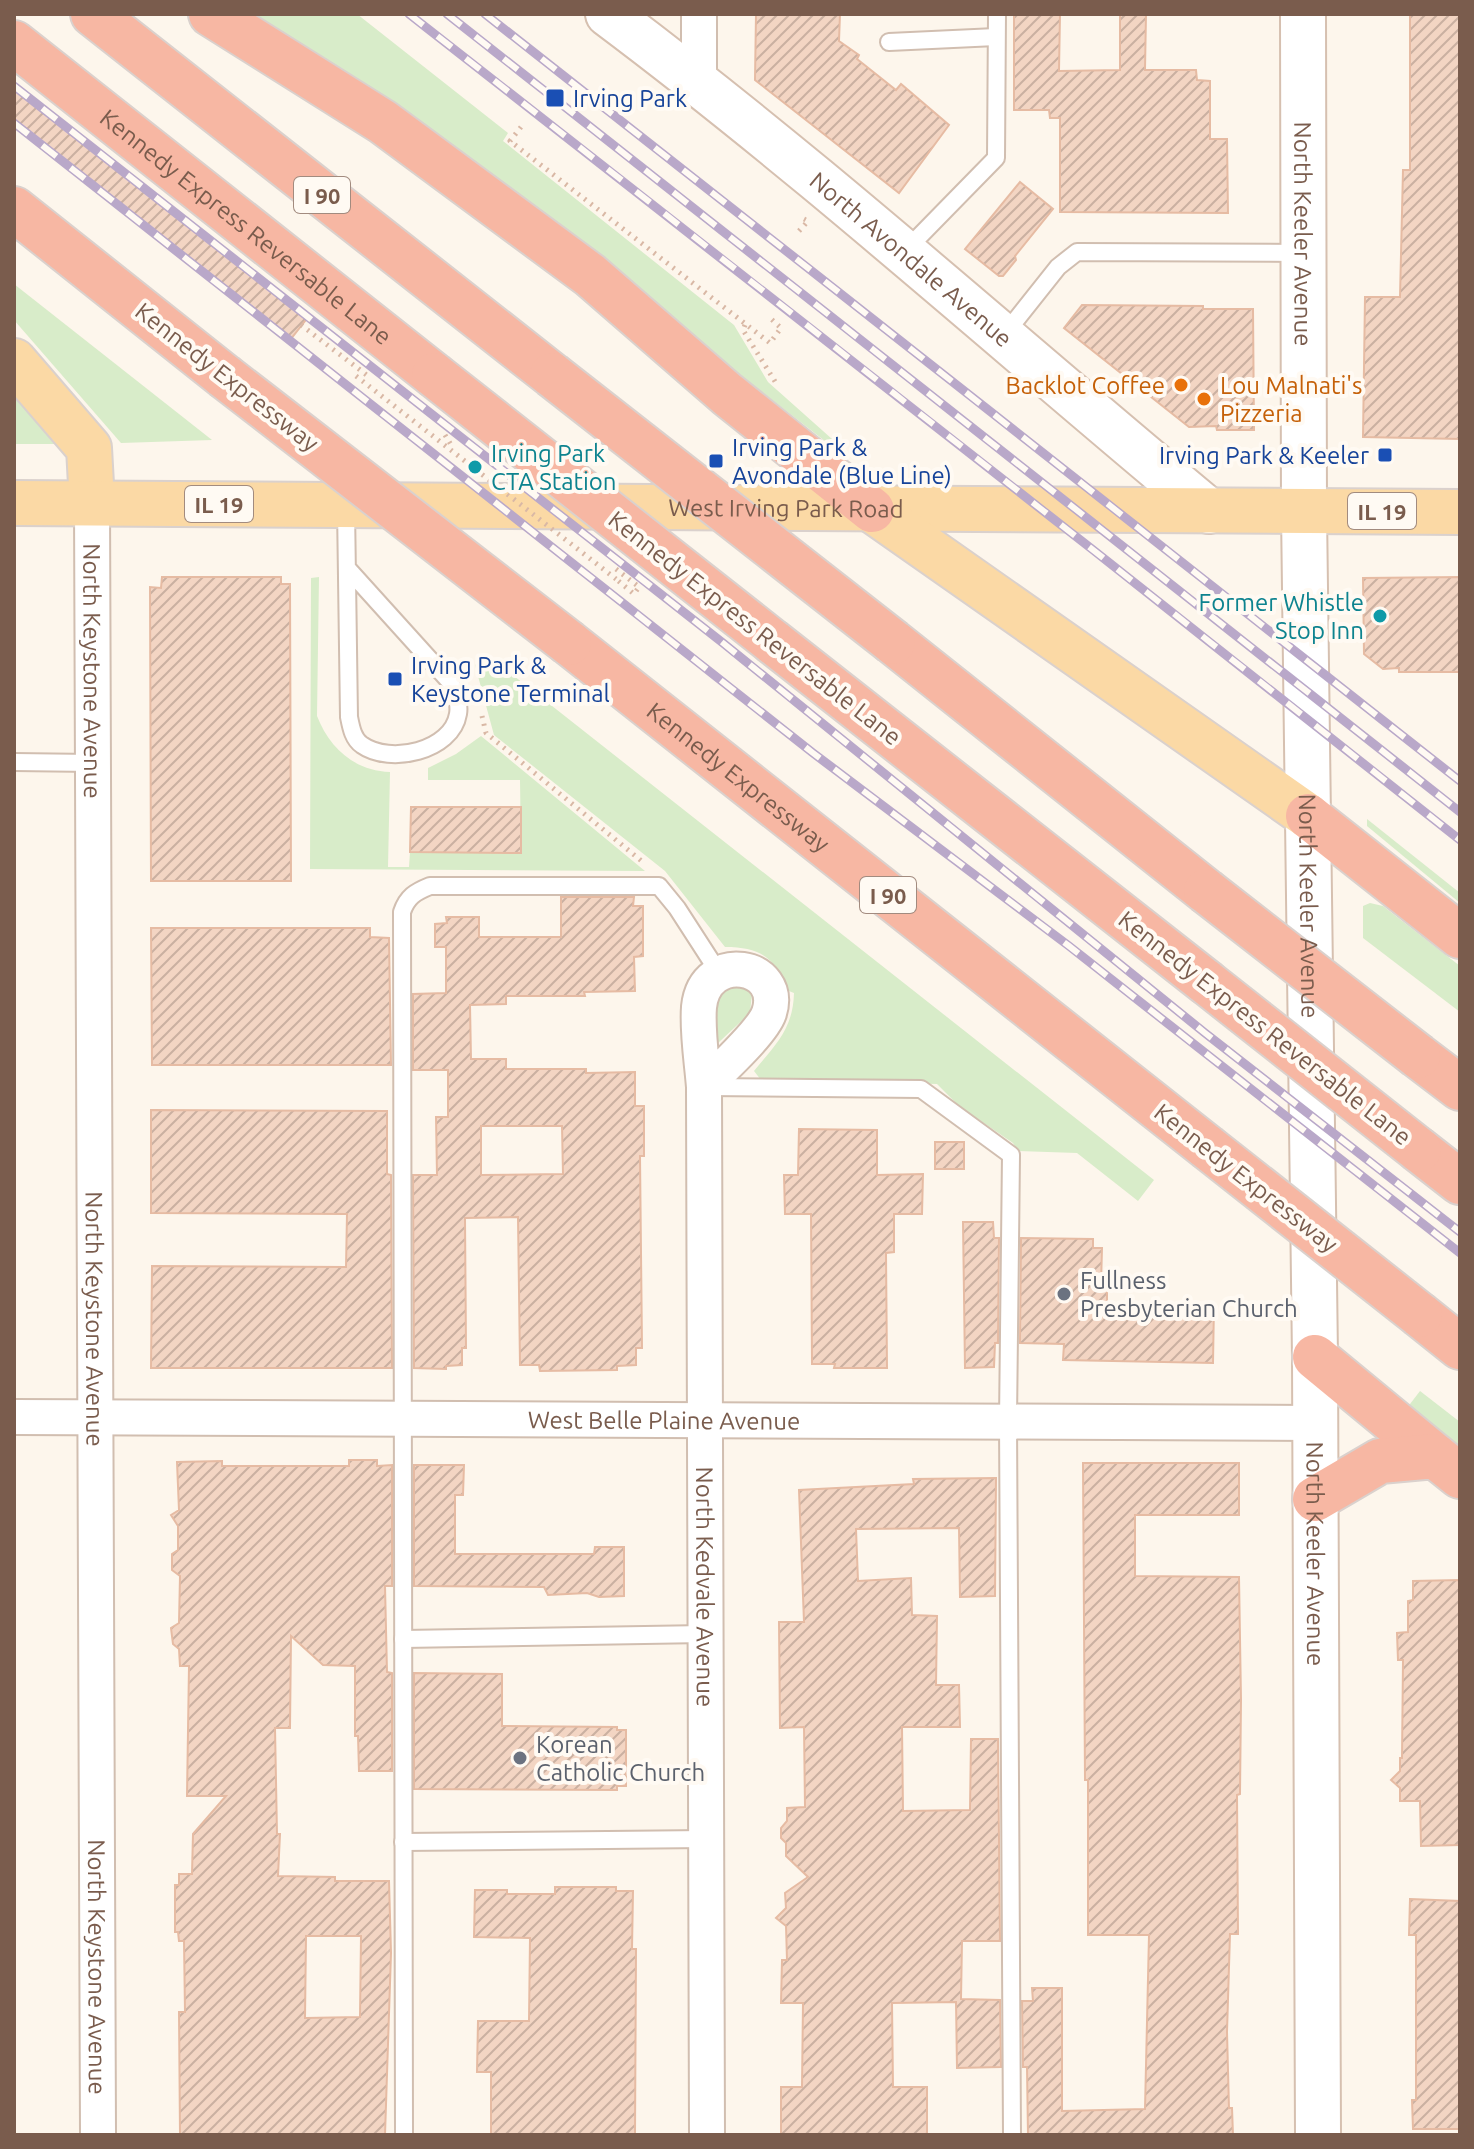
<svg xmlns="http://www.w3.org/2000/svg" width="1474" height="2149" viewBox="0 0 1474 2149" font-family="Ubuntu,sans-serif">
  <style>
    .green { fill: #d8ecc9 }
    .building { fill: url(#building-hatch); stroke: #e6bba3; stroke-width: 2; fill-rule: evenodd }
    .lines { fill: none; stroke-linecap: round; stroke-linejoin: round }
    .lane-casing { stroke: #d1beb0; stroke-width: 20 }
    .street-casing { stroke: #d1beb0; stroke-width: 38 }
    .secondary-casing { stroke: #d6c0b0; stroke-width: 48 }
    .primary-casing { stroke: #dad1cd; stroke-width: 48 }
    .highway-casing { stroke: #dad1cd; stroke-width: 48 }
    .path { stroke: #d9b8a5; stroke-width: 5; stroke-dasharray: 2 6; stroke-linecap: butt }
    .lane { stroke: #fff; stroke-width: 16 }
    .street { stroke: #fff; stroke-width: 34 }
    .secondary { stroke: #fff; stroke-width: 44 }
    .primary { stroke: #fbd9a5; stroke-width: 44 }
    .highway { stroke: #f7b7a3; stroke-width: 44 }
    .rail-casing { stroke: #b9a8c9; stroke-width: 9 }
    .rail { stroke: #fffaf3; stroke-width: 6; stroke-dasharray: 18; stroke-linecap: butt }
    .highway-bridge-casing { stroke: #dad1cd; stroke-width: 48; stroke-linecap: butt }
    .path-bridge { stroke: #d9b8a5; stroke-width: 5; stroke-dasharray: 2 6; stroke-linecap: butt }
    .highway-bridge { stroke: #f7b7a3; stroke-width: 44 }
    .transit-dot { fill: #1a4fb4; stroke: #fffaf3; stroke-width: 3 }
    .food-dot { fill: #e8710a; stroke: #fffaf3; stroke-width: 3 }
    .culture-dot { fill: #0f9aa8; stroke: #fffaf3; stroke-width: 3 }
    .worship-dot { fill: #6b7280; stroke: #fffaf3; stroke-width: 3 }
    .labels { text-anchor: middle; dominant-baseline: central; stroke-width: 8; stroke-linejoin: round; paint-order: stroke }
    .shield { fill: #fffaf3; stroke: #a28b7f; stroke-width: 2 }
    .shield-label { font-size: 22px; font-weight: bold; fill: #7a5c4d }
    .transit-label { font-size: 24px; fill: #164399; stroke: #fffaf3; text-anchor: start }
    .street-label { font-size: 24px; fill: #7a5c4d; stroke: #fffaf3 }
    .food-label { font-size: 24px; fill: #c56008; stroke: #fffaf3; text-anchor: end }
    .culture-label { font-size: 24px; fill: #0d838f; stroke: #fffaf3; text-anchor: start }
    .worship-label { font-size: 24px; fill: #5b616d; stroke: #fffaf3; text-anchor: start }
  </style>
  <defs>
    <pattern id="building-hatch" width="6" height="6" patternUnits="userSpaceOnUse" patternTransform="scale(2)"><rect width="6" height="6" fill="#f3d5c3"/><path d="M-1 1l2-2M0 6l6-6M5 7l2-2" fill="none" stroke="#cab0a1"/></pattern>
  </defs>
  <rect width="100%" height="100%" fill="#fdf6ec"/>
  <g class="green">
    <path d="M245 14H357L508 133 503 141 734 325 768 382 841 447 830 445 671 321Z"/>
    <path d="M14 284 212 440 121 443 14 320Z"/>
    <path d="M14 391 58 444H14Z"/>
    <path d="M319 577 317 716C329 747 354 771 390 772L388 867H409L410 852 521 853 520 780H428V768L456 754 481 736 645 871 310 869 311 578Z"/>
    <path d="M486 654 1154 1180 1138 1201 1077 1153 1018 1151 1013 1143 959 1106 937 1084 761 1080 754 1071C776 1044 793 1029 794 993L789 991C775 958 761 947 725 947L665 871 494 735 475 665Z"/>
    <path d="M1367 819 1460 893V903L1367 826Z"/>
    <path d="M1370 903 1383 906 1460 966V1012L1363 938V906Z"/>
    <path d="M745 985 752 993 750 1013 717 1044 715 1042 716 995 722 987Z"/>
    <path d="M1420 1391 1460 1422V1450L1407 1408Z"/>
  </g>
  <g class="building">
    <path d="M756 14H840L839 41 859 55 857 59 896 90 901 84 949 125 899 193 755 80Z"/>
    <path d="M1014 14H1060L1059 71 1120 70V14H1146L1145 70H1196L1197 80 1210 81V139H1227L1228 213 1060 212V118H1050L1049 110H1014Z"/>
    <path d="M1410 14H1460V439L1363 437 1365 297H1400L1403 170H1410Z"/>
    <path d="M14 84 309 316 290 340 14 124Z"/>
    <path d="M1020 182 1053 209 1015 256 1016 260 1003 276H999L965 249Z"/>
    <path d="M1082 305 1203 306V309H1253L1254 430H1217L1216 426 1189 427 1064 328Z"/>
    <path d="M162 577H281V584H290L291 881H151L150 587 161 588Z"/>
    <path d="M1460 577V672H1399V668L1383 669 1364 654 1363 578Z"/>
    <path d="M411 807H521V853L410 852Z"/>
    <path d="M561 897H634L633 906H643V956L634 957 635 991 584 992 585 996H506V1004L470 1005 471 1059H506V1069H586V1073L635 1072V1106H644V1156H640L642 1348H636V1365L617 1366V1370L540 1371 539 1365H520L518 1217 465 1218 466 1348H462V1365L446 1366V1369L414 1368 413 1175H437L436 1117H448V1070H413V994L446 993V947H435V924L447 923 446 917H479V937H561ZM481 1126H562L563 1174 481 1175Z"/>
    <path d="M151 928H370V937L389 938 391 1065H152Z"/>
    <path d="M151 1110 387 1111V1174L391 1175 392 1368H151L152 1266 346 1267 347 1214 151 1213Z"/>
    <path d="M799 1129 877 1130V1175L923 1174 922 1214H894V1252L886 1253 887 1368H834L835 1364H812L811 1214H785L784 1175H798Z"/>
    <rect x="935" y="1142" width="29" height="27"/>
    <path d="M963 1222H993L994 1238H999L998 1343H995L994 1367 965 1368Z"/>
    <path d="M1021 1238 1093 1239V1248H1102L1101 1285H1107V1303L1214 1304 1213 1363 1063 1360 1064 1344 1020 1343Z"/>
    <path d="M349 1460H377V1466L392 1465V1586H385L387 1672 392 1673V1771H359L358 1736H355V1666L323 1665 291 1636 290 1728H275L277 1834H280L278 1876 335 1877V1881H389L391 1953 385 2135H180L179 2012H185L184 1941H179L178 1932H175V1885H179V1874H192L193 1834 226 1796H187L189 1666H180L179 1649 173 1644 171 1628 179 1623 180 1576 172 1570V1554L178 1550V1526L171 1515 179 1510 177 1462 222 1461V1466H349ZM306 1936H361L360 2017 305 2018Z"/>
    <path d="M1083 1463H1239V1515H1135V1576L1239 1577 1241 1700 1240 1794 1237 1795 1238 1934H1230L1227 2032 1229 2108H1232L1233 2135H1028L1027 2067H1023L1022 2001H1033L1032 1988H1062V2111L1145 2109 1149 1935H1088V1780H1085Z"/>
    <path d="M414 1465H464L463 1495H455V1554H594L595 1547H624V1596L599 1597 587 1593 548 1595 544 1587 414 1586Z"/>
    <path d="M996 1478 995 1596 960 1597 959 1528 856 1529 858 1581 911 1578 912 1615 937 1616 936 1685H959L960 1727H902L903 1811 970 1810 971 1739H998L1000 1941H962L961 1999 1000 2000 1001 2067 957 2068 956 2002 892 2003 893 2087H927V2135H781V2087H802L803 2003H781L782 1960H787L786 1926 776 1918 786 1908 785 1893 808 1877 786 1856V1843L781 1838V1828L787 1821V1808L805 1807 804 1727 780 1728 779 1622H804L799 1490 914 1484 913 1479Z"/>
    <path d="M1460 1580V1845L1421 1846 1420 1801H1400V1788L1391 1780 1400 1771V1758H1402L1403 1660H1398L1397 1633 1408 1632V1601L1413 1600V1581Z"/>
    <path d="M414 1673 502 1674V1726L617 1727V1730H626V1786H617V1790L414 1789Z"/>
    <path d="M555 1887H616V1891H633L632 1949H636L635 2135H491V2072H477L478 2021H529L530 1938 474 1937 475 1890H507V1894H555Z"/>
    <path d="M1410 1899 1460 1901V2129H1413L1412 2100H1416V1935H1409Z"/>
  </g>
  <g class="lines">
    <defs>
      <g id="lane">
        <path d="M889 42 996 37"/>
        <path d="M905 251 996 158 997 14"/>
        <path d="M1004 335 1058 267 1077 252 1303 253"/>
        <path d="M346 508 349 717C351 727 353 739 362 745 390 765 452 751 458 714 460 703 455 693 451 683L348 569"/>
        <path d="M14 762 93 763"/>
        <path d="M706 1087 921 1089 1011 1155 1008 1421 1012 2135"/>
        <path d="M403 1639 705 1634"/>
        <path d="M403 1842 706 1839"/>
        <path d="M404 2135 402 912C407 897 415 892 430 886H659L677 908 719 973"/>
      </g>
      <g id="street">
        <path d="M699 14V83"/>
        <path id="s1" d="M92 503 98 2135"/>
        <path id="s2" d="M704 1087C720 1070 762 1033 769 1013 785 964 705 949 699 1007 697 1032 702 1061 704 1087L707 2135"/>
        <path id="s3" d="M14 1417 1315 1423"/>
      </g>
      <g id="secondary">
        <path id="s4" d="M608 14C816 170 1009 345 1209 511"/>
        <path id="s5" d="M1303 14 1304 512 1315 1357 1318 2135"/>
      </g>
      <g id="primary">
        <path d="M14 361 89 448 92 503"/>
        <path id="s6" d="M14 503 1460 512"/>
        <path d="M872 510 1308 816"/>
      </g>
      <g id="highway">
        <path d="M93 14 552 375"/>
        <path d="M211 14 383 122 590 275 727 394 872 510"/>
        <path id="s7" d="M14 43 434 375"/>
        <path d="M14 209 224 376"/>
        <path d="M773 642 1206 982"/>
        <path d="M893 642 1206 891"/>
        <path id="s8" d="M569 643 1207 1147"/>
        <path d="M1308 816 1460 936"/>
        <path d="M1418 1056 1460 1088"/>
        <path d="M1419 1150 1460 1182"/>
        <path d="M1420 1315 1460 1347"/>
        <path d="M1315 1357 1435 1456"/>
        <path d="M1315 1499 1380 1461 1435 1456 1460 1476"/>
      </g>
    </defs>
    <use href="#lane" class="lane-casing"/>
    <use href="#street" class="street-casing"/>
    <use href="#secondary" class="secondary-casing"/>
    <use href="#primary" class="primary-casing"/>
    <use href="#highway" class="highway-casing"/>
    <g class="path">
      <path d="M521 127 510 141 770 343 781 328 769 317"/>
      <path d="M799 231 808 221 804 219"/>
      <path d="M301 325 368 376"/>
      <path d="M745 325 743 330 776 383"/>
      <path d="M445 435 453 448"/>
      <path d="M616 569 639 587 634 594 616 579"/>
      <path d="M482 716 486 733 644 863"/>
    </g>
    <use href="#lane" class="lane"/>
    <use href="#street" class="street"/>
    <use href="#secondary" class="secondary"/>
    <use href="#primary" class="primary"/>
    <use href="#highway" class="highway"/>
    <defs>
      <g id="rail">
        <path d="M409 14C760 288 1111 563 1460 840"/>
        <path d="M447 14 1460 812"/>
        <path d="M485 14 1460 781"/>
        <path d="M14 86 723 643 1205 1033 1460 1232"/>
        <path d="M14 123 813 753 1069 946 1460 1253"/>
      </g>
    </defs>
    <use href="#rail" class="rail-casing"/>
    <use href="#rail" class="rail"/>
    <defs>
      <g id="highway-bridge">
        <path d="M434 375 773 642"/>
        <path d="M552 375 893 642"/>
        <path d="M224 376 569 643"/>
        <path d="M1206 891 1418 1056"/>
        <path d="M1206 982 1419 1150"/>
        <path d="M1207 1147 1420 1315"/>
      </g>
    </defs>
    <use href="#highway-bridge" class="highway-bridge-casing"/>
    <path class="path-bridge" d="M356 376 616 579"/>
    <use href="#highway-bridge" class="highway-bridge"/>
  </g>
  <g class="transit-dot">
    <rect x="545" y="88" width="20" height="20" rx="4"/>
    <rect x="1377" y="447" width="16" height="16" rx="4"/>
    <rect x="708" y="453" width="16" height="16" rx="4"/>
    <rect x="387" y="671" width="16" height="16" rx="4"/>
  </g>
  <g class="food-dot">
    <circle cx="1181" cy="385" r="8"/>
    <circle cx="1204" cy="399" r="8"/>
  </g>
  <g class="culture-dot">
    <circle cx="475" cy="467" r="8"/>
    <circle cx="1380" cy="616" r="8"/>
  </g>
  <g class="worship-dot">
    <circle cx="1064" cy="1294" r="8"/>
    <circle cx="520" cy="1758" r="8"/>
  </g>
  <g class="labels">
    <g class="shield">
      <rect x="294" y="177" width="56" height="36" rx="6"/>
      <rect x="185" y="486" width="68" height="36" rx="6"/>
      <rect x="1348" y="493" width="68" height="36" rx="6"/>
      <rect x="860" y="877" width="56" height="36" rx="6"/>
    </g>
    <g class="shield-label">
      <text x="322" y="195">I 90</text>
      <text x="219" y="504">IL 19</text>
      <text x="1382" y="511">IL 19</text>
      <text x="888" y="895">I 90</text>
    </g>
    <g class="transit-label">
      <text x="573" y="98">Irving Park</text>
      <text x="732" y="447">Irving Park &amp;<tspan x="732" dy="28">Avondale (Blue Line)</tspan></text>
      <text x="1369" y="455" text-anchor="end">Irving Park &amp; Keeler</text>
      <text x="411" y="665">Irving Park &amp;<tspan x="411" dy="28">Keystone Terminal</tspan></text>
    </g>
    <g class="street-label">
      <text stroke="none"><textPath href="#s7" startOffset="296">Kennedy Express Reversable Lane</textPath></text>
      <text stroke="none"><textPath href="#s5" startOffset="220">North Keeler Avenue</textPath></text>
      <text stroke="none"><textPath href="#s4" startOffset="390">North Avondale Avenue</textPath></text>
      <text transform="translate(227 377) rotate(38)">Kennedy Expressway</text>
      <text stroke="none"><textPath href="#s6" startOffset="772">West Irving Park Road</textPath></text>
      <text transform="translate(755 628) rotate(38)">Kennedy Express Reversable Lane</text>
      <text stroke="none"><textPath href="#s1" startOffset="168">North Keystone Avenue</textPath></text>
      <text stroke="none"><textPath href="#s8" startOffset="216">Kennedy Expressway</textPath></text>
      <text stroke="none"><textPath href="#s5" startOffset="892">North Keeler Avenue</textPath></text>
      <text transform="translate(1265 1028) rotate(38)">Kennedy Express Reversable Lane</text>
      <text transform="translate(1246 1178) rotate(38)">Kennedy Expressway</text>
      <text stroke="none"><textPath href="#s1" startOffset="816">North Keystone Avenue</textPath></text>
      <text stroke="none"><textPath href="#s3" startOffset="650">West Belle Plaine Avenue</textPath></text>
      <text stroke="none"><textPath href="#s5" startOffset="1540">North Keeler Avenue</textPath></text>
      <text stroke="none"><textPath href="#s2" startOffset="802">North Kedvale Avenue</textPath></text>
      <text stroke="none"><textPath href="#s1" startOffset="1464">North Keystone Avenue</textPath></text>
    </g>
    <g class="food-label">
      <text x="1165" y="385">Backlot Coffee</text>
      <text x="1220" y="385" text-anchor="start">Lou Malnati's<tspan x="1220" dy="28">Pizzeria</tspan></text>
    </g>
    <g class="culture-label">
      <text x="491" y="453">Irving Park<tspan x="491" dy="28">CTA Station</tspan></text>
      <text x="1364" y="602" text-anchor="end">Former Whistle<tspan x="1364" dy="28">Stop Inn</tspan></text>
    </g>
    <g class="worship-label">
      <text x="1080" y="1280">Fullness<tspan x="1080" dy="28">Presbyterian Church</tspan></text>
      <text x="536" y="1744">Korean<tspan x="536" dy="28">Catholic Church</tspan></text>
    </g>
  </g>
  <rect width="1474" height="2149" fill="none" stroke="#7a5c4d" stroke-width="32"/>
</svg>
